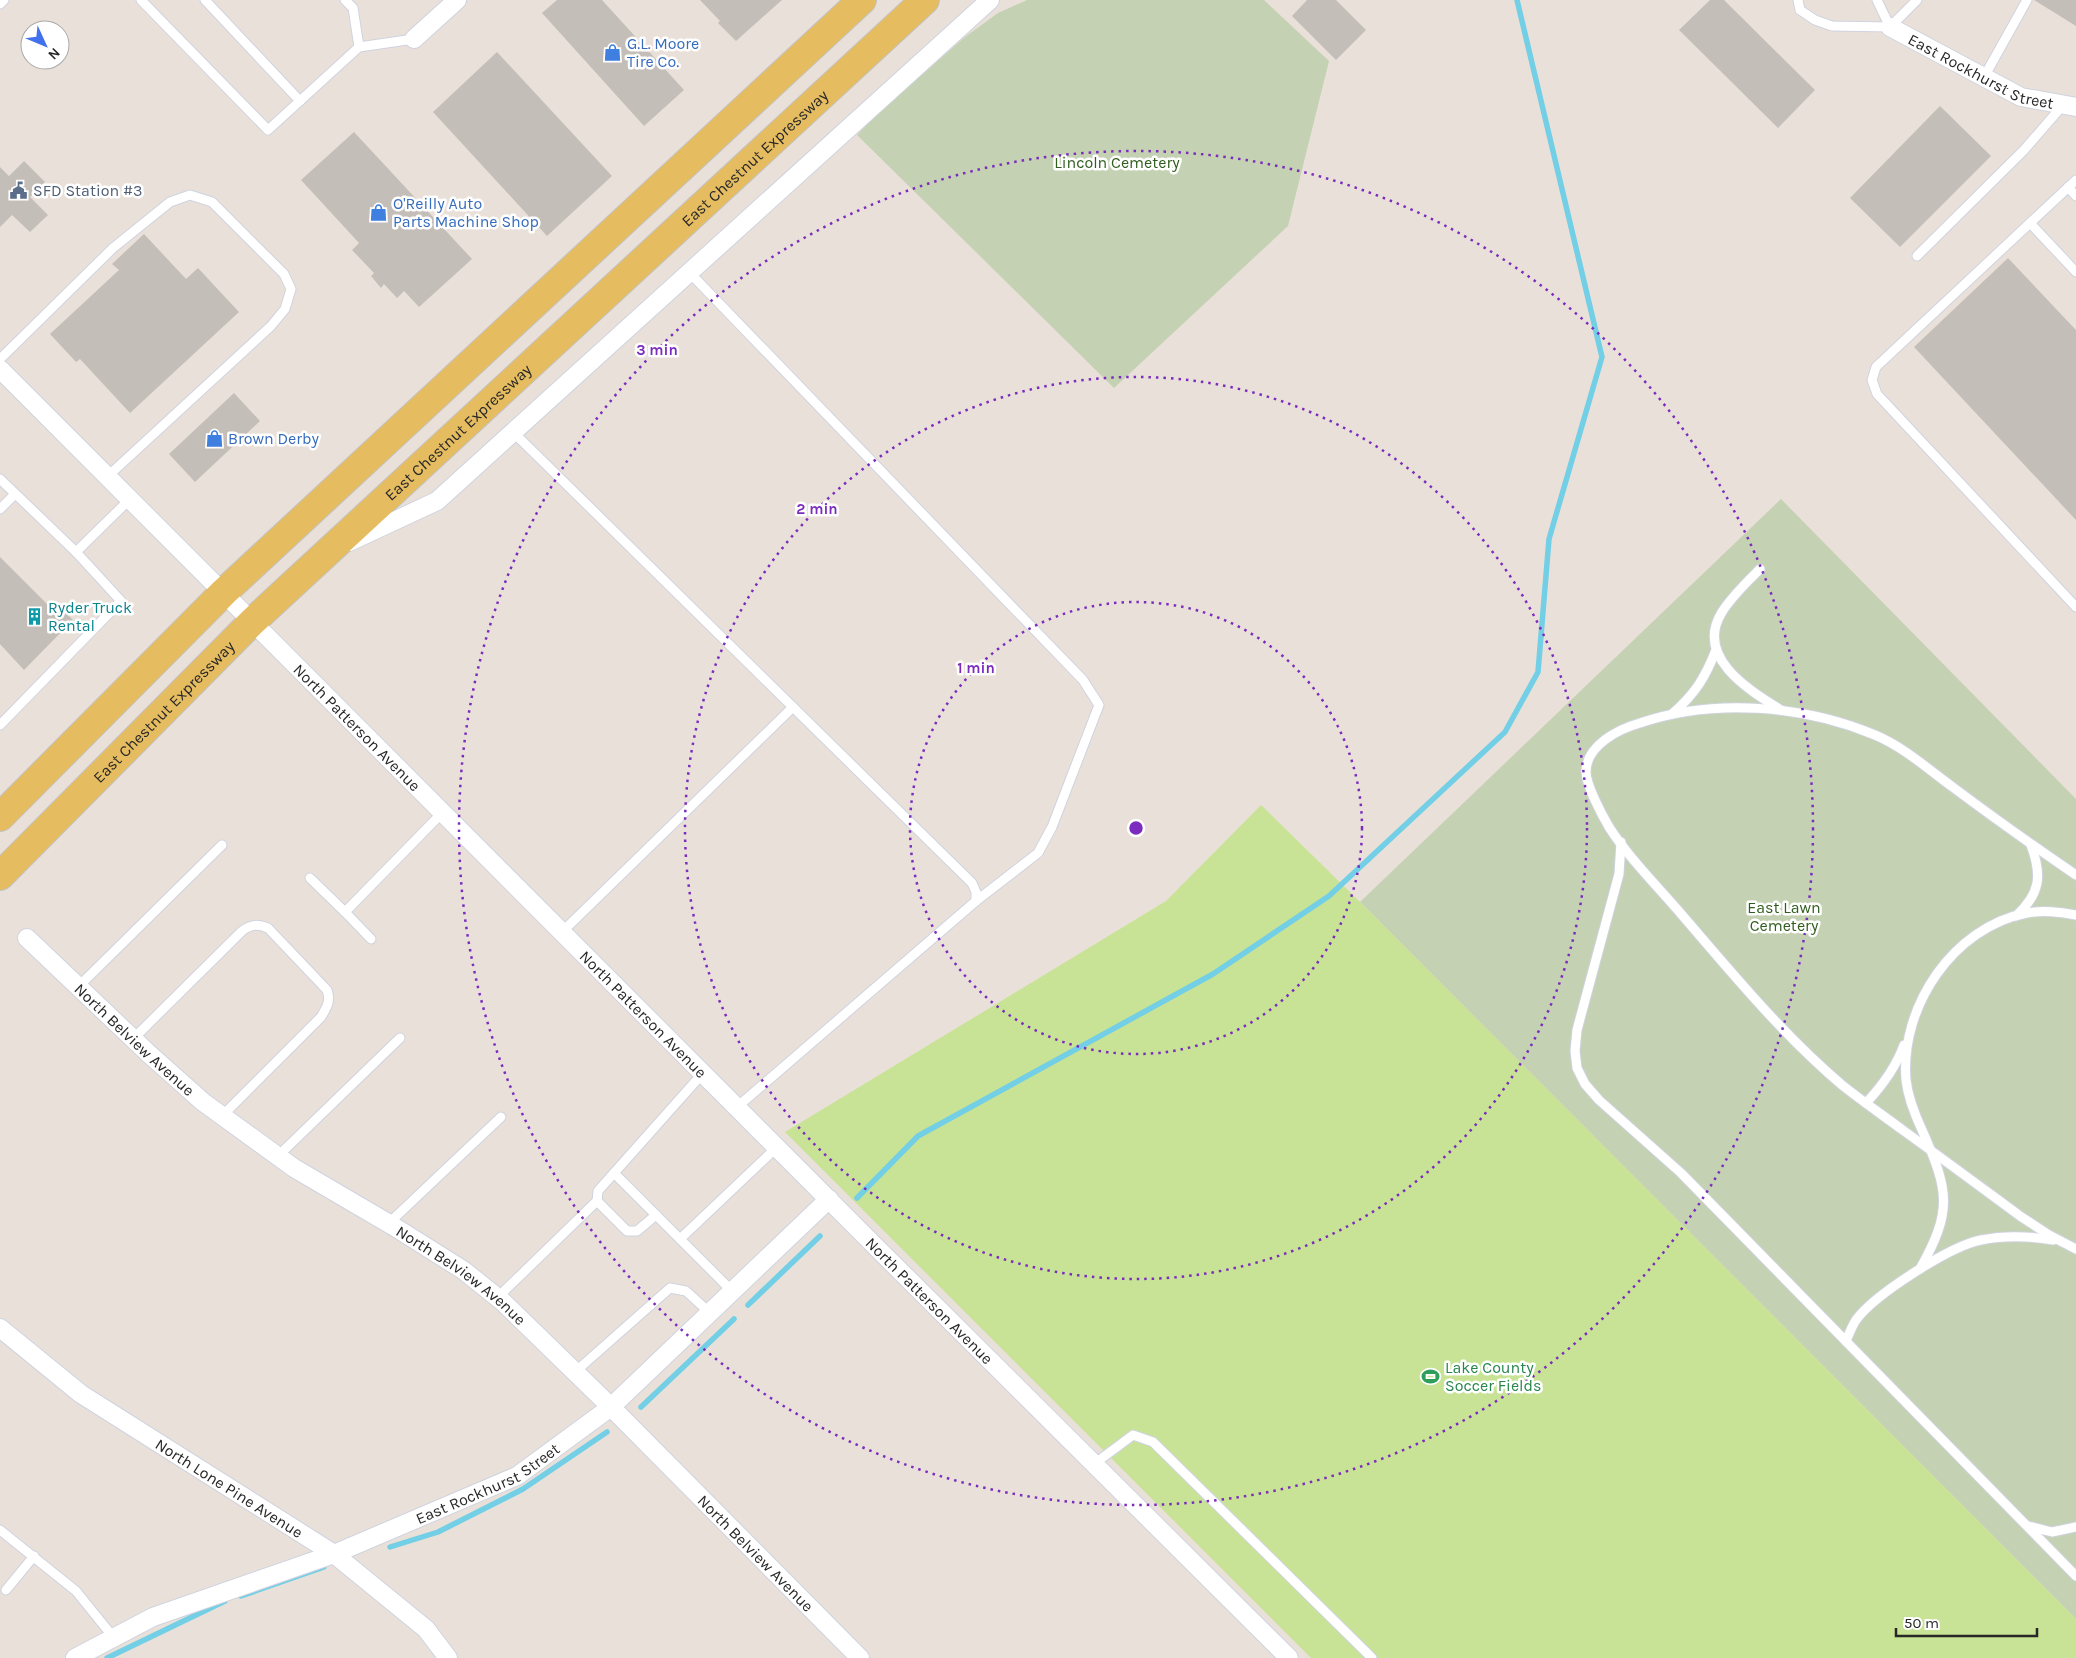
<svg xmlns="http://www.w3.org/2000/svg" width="2076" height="1658" viewBox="0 0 2076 1658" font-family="Karla,sans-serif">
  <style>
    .cemetery { fill: #c4d1b2 }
    .pitch { fill: #c8e395 }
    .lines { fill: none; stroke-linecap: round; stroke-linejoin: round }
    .stream { stroke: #72cfe5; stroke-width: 5.5 }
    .building { fill: #c4beb9 }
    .lane-casing { stroke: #cfd3df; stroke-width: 11 }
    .street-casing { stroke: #cfd3df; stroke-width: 20 }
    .primary-casing { stroke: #c3c3c3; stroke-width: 30 }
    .lane { stroke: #fff; stroke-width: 9 }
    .street { stroke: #fff; stroke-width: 18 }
    .primary { stroke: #e6bc61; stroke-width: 28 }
    .ring { fill: none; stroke: #7b2cbf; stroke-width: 2.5; stroke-dasharray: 2.5 5 }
    .labels { text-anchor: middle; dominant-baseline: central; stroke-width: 5; stroke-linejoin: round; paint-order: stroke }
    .shop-label { font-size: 16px; fill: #366cbe; stroke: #fff; text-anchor: start }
    .street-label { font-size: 16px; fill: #272727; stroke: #fff }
    .park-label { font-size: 16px; fill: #305d1e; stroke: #fff }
    .service-label { font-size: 16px; fill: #4e5e75; stroke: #fff; text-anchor: start }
    .culture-label { font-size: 16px; fill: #0d838f; stroke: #fff; text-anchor: start }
    .leisure-label { font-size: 16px; fill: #27864d; stroke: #fff; text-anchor: start }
    .centre { fill: #7b2cbf; stroke: #fff; stroke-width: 2.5 }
    .ring-label { font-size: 15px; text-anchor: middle; font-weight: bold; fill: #7b2cbf; stroke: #fff; stroke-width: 5; stroke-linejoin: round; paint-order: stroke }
  </style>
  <rect width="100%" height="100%" fill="#e9e1d9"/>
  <g class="cemetery">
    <path d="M1027 0H1264L1329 61 1288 226 1114 388 857 135 878 113 965 37 998 13Z"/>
    <path d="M1781 499 2076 799V1619L1360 902Z"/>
  </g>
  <path class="pitch" d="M1261 805 1360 902 2076 1619V1658H1311L785 1132 1166 901Z"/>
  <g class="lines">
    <g class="stream">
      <path d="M857 1198 918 1136 1213 974 1329 896 1505 732 1538 672 1549 539 1602 357 1517 0"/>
      <path d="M748 1305 820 1236"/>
      <path d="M641 1407 734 1319"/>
      <path d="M390 1547 438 1532 523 1489 607 1432"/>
      <path d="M241 1596 324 1567"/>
      <path d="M107 1658 225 1601"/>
    </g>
  </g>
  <g class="building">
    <path d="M557 0H602L684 90 644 126 542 13Z"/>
    <path d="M700 0H782L736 41 718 23 720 21Z"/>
    <path d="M1307 0H1336L1366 30 1336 60 1292 16Z"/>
    <path d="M1710 0H1724L1815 90 1778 128 1679 30Z"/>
    <path d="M2034 0H2076V26Z"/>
    <path d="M497 52 612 176 547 236 433 112Z"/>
    <path d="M1940 106 1991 156 1900 247 1850 198Z"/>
    <path d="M354 132 472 259 419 307 404 291 397 298 384 284 381 288 371 276 374 273 352 250 359 243 301 180Z"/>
    <path d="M24 161 45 182 30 197 48 215 30 232 12 215 0 227V167L9 176Z"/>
    <path d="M144 234 186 279 198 268 239 312 130 413 80 359 76 362 50 334 119 270 112 264Z"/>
    <path d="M2008 258 2076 330V520L1914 347Z"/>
    <path d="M234 393 260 421 195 482 169 454Z"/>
    <path d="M0 557 56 613 61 608 73 620 24 670 0 644Z"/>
  </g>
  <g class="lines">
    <defs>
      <g id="lane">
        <path d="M141 0 268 130 359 47 414 39"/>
        <path d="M205 0 300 101"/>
        <path d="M345 0 353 8 359 47"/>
        <path d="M1798 0 1800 10 1815 20 1832 26 1890 27 1917 0"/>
        <path d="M1877 0 1890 27"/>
        <path d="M0 4 4 0"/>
        <path d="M1984 77 2027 0"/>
        <path d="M2076 180 1876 367 1872 380 1877 394 2076 607"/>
        <path d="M2068 187 2076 196"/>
        <path d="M2030 223 2076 272"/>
        <path d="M1917 256 2024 150 2063 105"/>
        <path d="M689 272 1083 680 1099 705 1052 827 1038 853 976 901"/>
        <path d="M0 359 113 248 170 202 190 195 212 202 284 274 291 289 285 309 271 326 108 476"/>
        <path d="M513 432 972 883 976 892V901L737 1107"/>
        <path d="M0 479 76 552"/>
        <path d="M0 509 15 494"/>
        <path d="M1760 569C1747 582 1732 596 1722 612 1694 657 1749 690 1781 710"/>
        <path d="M1672 714C1695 694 1705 678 1716 650"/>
        <path d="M0 725 121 601 76 552 130 499"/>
        <path d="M1621 842 1619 874 1577 1030 1575 1051 1577 1068 1585 1084 1599 1100 1681 1173 2076 1576"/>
        <path d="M2076 875C2035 847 1994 818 1954 788 1929 770 1904 747 1875 735 1803 705 1714 698 1640 723 1619 729 1586 745 1586 772 1586 785 1602 815 1609 827 1628 857 1658 887 1682 915 1733 974 1782 1034 1842 1085 1862 1101 1884 1116 1904 1131 1943 1159 1982 1188 2020 1216L2049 1235 2076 1249"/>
        <path d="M310 878 345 912"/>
        <path d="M2016 916C2041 893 2042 875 2031 845"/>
        <path d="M562 932 793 707"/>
        <path d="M371 939 345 912 443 812"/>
        <path d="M78 987 222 845"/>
        <path d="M133 1039 242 931C251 924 258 924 268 928L327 990C331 1001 327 1007 321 1017L222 1116"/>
        <path d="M1866 1103C1882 1086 1896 1067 1904 1045"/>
        <path d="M278 1156 400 1038"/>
        <path d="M614 1173 732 1291"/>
        <path d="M597 1201 627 1231H637L656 1215"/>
        <path d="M389 1223 501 1117"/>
        <path d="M680 1239 777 1147"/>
        <path d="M1920 1269C1953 1210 1949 1191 1922 1130 1915 1115 1908 1097 1906 1080 1900 1007 1953 927 2027 913 2044 910 2059 912 2076 915"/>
        <path d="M497 1298 597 1201 598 1191 703 1073"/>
        <path d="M1846 1341C1849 1334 1852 1326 1856 1320 1874 1295 1950 1246 1981 1240 2006 1235 2029 1236 2053 1240"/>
        <path d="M575 1372 670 1288 686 1291 710 1313"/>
        <path d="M1094 1464 1133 1435 1153 1442 1372 1658"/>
        <path d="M2028 1526 2052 1532 2076 1527"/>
        <path d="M0 1530 76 1591 114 1638"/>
        <path d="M6 1590 34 1556"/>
      </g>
      <g id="street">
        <path id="s1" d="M1890 27 2021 97 2076 107"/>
        <path d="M414 39 457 0"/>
        <path id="s2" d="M0 369 876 1247 1289 1658"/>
        <path d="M349 542 437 501 990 0"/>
        <path id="s3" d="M27 938 148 1053 203 1102 294 1168 393 1226 463 1270 503 1302 611 1407 860 1658"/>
        <path id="s4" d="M0 1328 81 1394 334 1554 426 1629 448 1658"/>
        <path id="s5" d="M75 1658 153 1617 334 1554 517 1476 611 1407 829 1199"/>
      </g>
      <g id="primary">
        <path d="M0 817 224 592 862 0"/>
        <path id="s6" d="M0 876 252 622 925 0"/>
      </g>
    </defs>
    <use href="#lane" class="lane-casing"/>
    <use href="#street" class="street-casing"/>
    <use href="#primary" class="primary-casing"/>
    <use href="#lane" class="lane"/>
    <use href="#street" class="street"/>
    <use href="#primary" class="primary"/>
  </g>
  <g class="ring">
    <circle cx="1136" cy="828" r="226"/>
    <circle cx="1136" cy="828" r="451"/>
    <circle cx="1136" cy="828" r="677"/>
  </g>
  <defs>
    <symbol id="shop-bare" viewBox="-9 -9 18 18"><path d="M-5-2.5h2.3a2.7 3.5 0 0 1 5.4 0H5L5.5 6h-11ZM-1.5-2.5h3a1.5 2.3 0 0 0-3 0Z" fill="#3f7fe0" stroke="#fff" stroke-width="2.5" paint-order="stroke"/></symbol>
    <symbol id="civic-bare" viewBox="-9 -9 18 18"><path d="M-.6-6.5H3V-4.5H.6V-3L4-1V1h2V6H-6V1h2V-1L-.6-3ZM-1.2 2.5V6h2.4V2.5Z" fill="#5c6f8a" stroke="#fff" stroke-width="2.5" paint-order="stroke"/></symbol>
    <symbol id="building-bare" viewBox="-9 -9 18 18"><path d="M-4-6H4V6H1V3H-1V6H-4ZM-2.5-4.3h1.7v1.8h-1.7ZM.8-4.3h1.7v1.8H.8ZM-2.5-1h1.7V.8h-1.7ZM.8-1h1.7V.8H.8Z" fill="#0f9aa8" stroke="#fff" stroke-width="2.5" paint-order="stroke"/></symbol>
    <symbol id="stadium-bare" viewBox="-9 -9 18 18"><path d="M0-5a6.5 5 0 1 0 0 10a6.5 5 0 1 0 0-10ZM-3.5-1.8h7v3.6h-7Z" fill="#2e9e5b" stroke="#fff" stroke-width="2.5" paint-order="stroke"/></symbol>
  </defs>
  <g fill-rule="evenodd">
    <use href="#shop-bare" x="600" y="40" width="25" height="25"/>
    <use href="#civic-bare" x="6" y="178" width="25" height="25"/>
    <use href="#shop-bare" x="366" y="200" width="25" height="25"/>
    <use href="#shop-bare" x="202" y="426" width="25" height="25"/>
    <use href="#building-bare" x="22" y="604" width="25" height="25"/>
    <use href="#stadium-bare" x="1418" y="1364" width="25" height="25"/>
  </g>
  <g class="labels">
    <g class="shop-label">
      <text x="627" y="43">G.L. Moore<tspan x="627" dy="18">Tire Co.</tspan></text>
      <text x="393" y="203">O'Reilly Auto<tspan x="393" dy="18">Parts Machine Shop</tspan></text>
      <text x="228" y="438">Brown Derby</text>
    </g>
    <g class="street-label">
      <text stroke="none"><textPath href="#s1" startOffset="102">East Rockhurst Street</textPath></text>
      <text stroke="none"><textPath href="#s6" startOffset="1042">East Chestnut Expressway</textPath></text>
      <text stroke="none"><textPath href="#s6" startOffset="638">East Chestnut Expressway</textPath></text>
      <text stroke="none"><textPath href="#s6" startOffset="232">East Chestnut Expressway</textPath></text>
      <text stroke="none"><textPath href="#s2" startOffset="506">North Patterson Avenue</textPath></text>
      <text stroke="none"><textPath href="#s2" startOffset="911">North Patterson Avenue</textPath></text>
      <text stroke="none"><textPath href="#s3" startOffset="148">North Belview Avenue</textPath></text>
      <text stroke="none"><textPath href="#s3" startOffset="552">North Belview Avenue</textPath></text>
      <text stroke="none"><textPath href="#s2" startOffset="1316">North Patterson Avenue</textPath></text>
      <text stroke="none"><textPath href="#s5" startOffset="449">East Rockhurst Street</textPath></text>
      <text stroke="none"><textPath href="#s4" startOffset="280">North Lone Pine Avenue</textPath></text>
      <text stroke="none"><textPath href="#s3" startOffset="958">North Belview Avenue</textPath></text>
    </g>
    <g class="park-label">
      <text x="1117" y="162">Lincoln Cemetery</text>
      <text x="1784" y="907">East Lawn<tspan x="1784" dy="18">Cemetery</tspan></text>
    </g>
    <g class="service-label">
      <text x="33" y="190">SFD Station #3</text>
    </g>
    <g class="culture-label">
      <text x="48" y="607">Ryder Truck<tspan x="48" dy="18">Rental</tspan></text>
    </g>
    <g class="leisure-label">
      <text x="1445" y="1367">Lake County<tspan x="1445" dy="18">Soccer Fields</tspan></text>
    </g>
  </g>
  <circle cx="1136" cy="828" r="8" class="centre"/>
  <g class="ring-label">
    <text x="657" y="355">3 min</text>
    <text x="817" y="514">2 min</text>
    <text x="976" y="673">1 min</text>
  </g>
  <g transform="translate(45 45) rotate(134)"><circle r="24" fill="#ffffff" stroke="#a9a9a9"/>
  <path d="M0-4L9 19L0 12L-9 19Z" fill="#4370ec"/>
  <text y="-8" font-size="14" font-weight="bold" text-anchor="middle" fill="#272727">N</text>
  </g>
  <path d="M1896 1628v8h141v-8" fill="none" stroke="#272727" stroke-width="2.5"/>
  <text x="1904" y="1628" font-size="15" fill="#272727" stroke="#ffffff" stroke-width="4" paint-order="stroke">50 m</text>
</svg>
